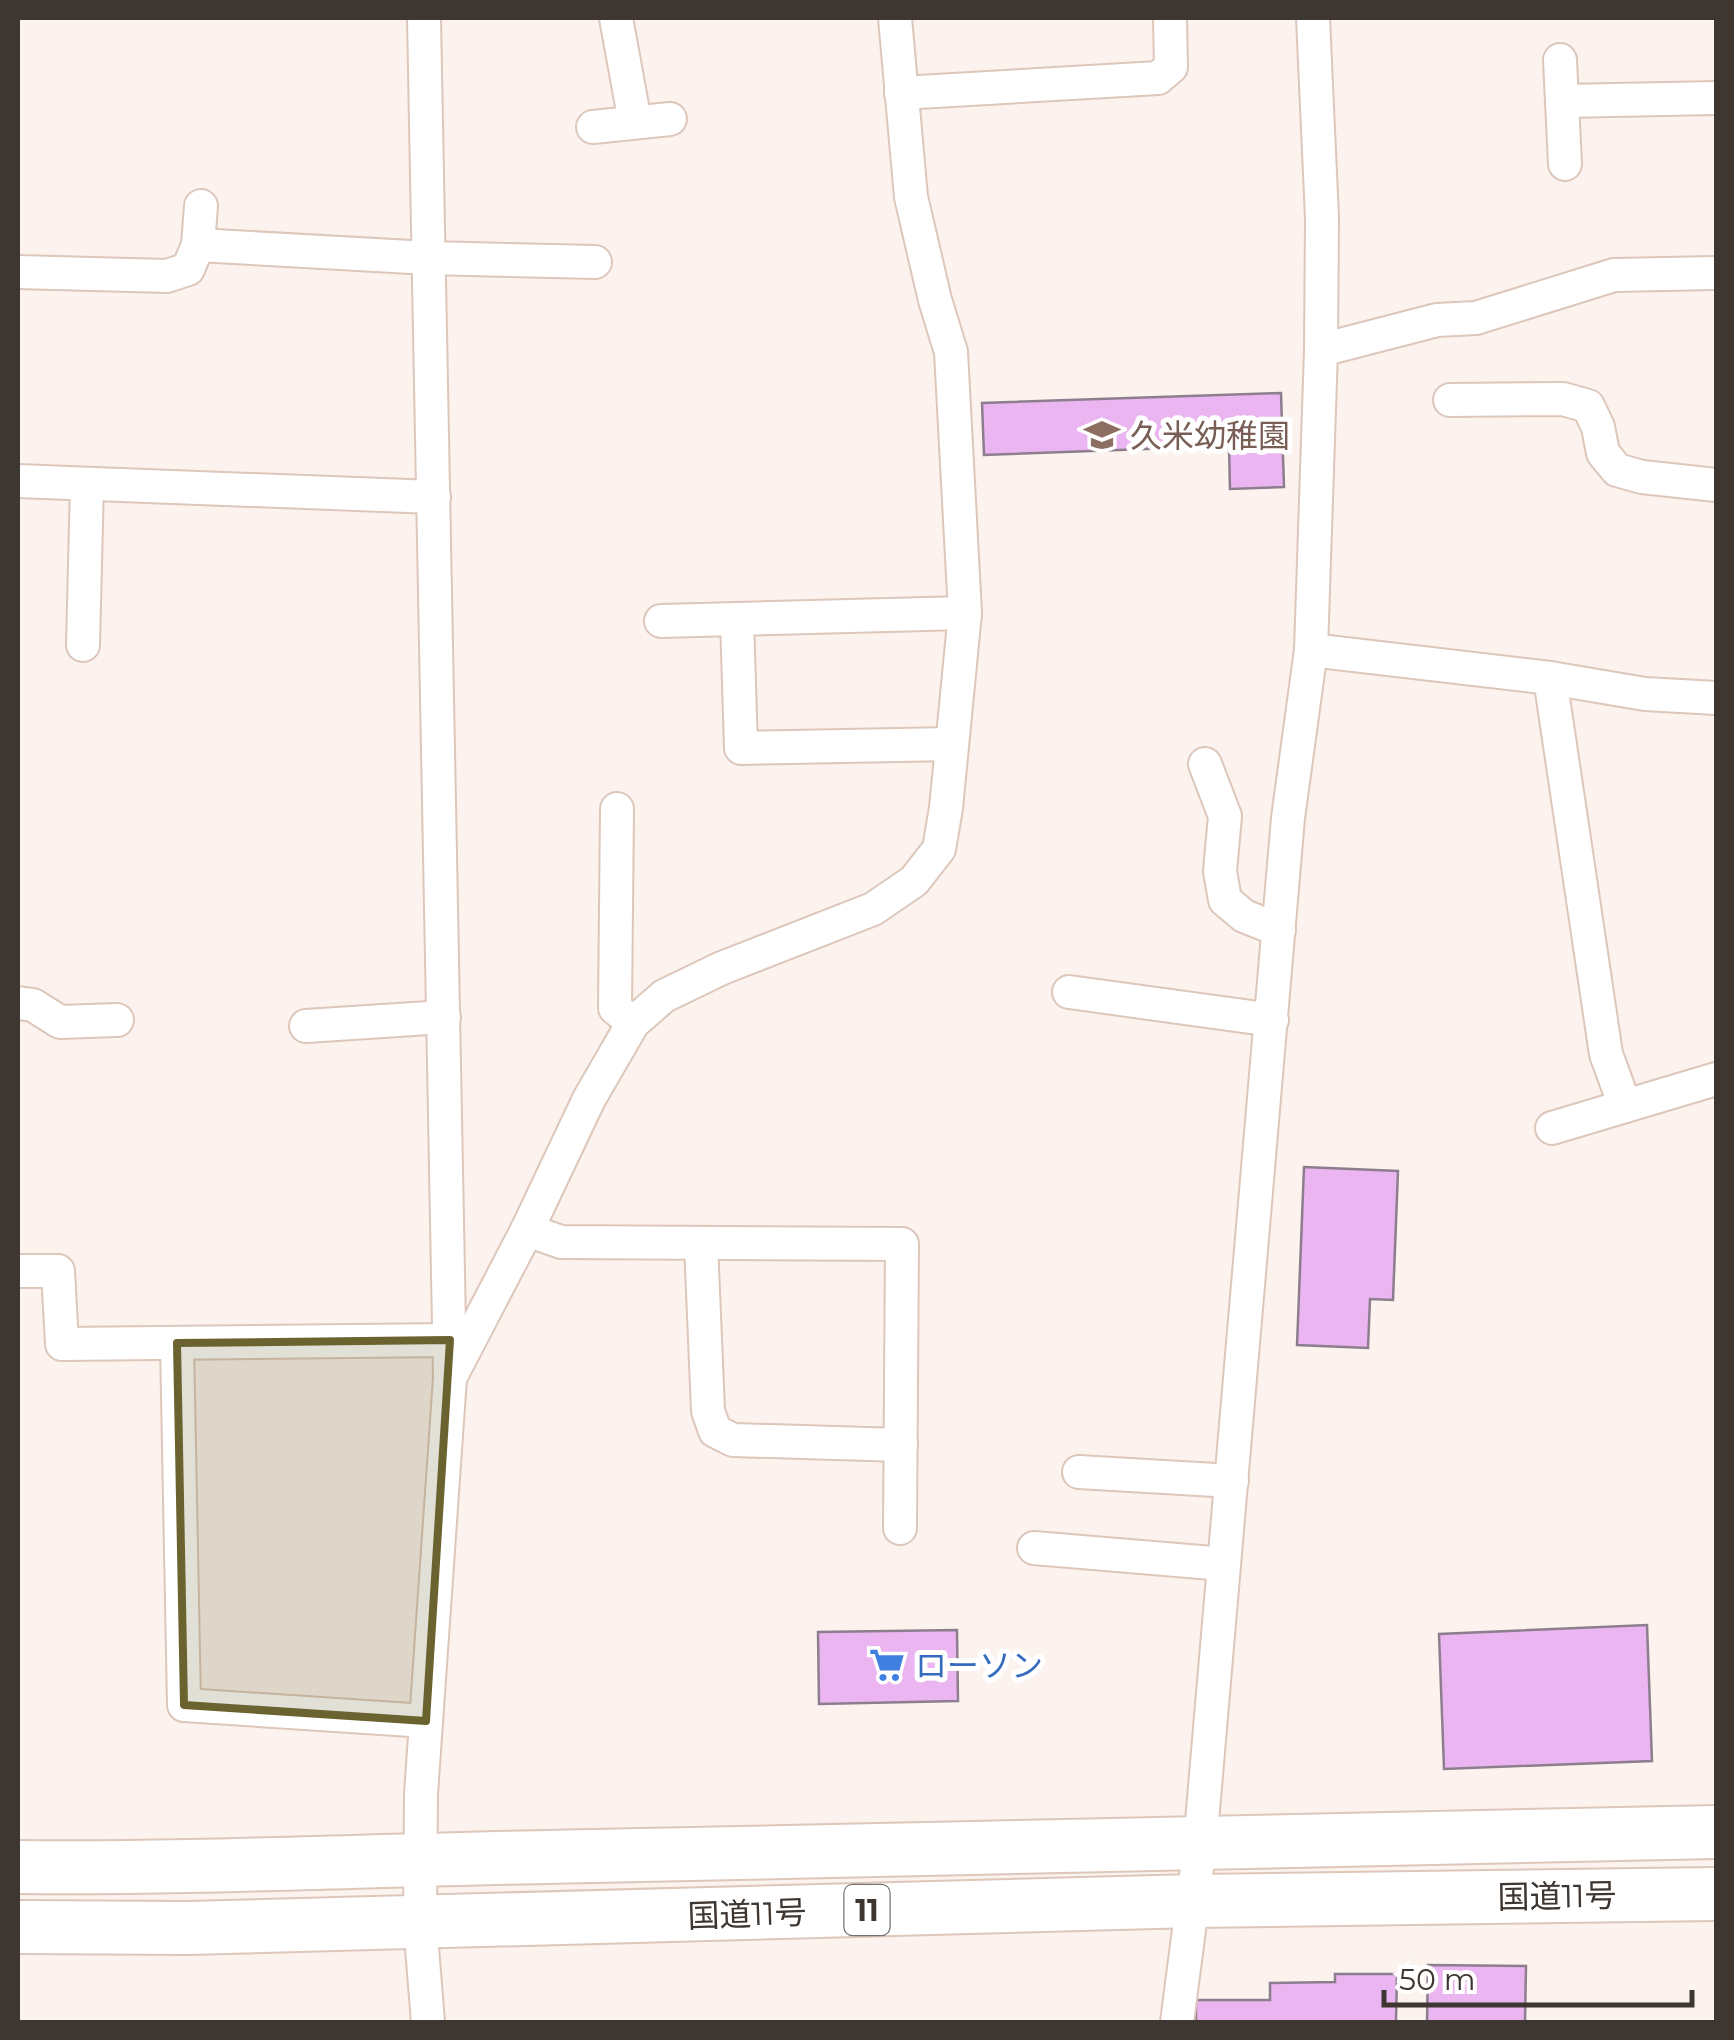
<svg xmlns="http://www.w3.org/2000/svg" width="1734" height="2040" viewBox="0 0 1734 2040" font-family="Montserrat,'Noto Sans JP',sans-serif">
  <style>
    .building { fill: #ebb5f1; stroke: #8d7e8e; stroke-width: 2.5 }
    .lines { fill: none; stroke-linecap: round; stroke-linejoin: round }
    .minor-casing { stroke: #dcc7ba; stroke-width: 36 }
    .trunk-casing { stroke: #dcc7ba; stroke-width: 56 }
    .minor { stroke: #fff; stroke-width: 32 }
    .trunk { stroke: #fff; stroke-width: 52 }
    .marked { fill: #6a6330; fill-opacity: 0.2; stroke: #6a6330; stroke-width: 8; stroke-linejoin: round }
    .labels { text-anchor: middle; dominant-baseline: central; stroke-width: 10; stroke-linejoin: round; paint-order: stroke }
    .shield { fill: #fff; stroke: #78726f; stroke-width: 2.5 }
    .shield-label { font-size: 30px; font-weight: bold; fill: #3e3631 }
    .education-label { font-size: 32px; fill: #785e54; stroke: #fff; text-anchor: start }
    .shop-label { font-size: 32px; fill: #366cbe; stroke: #fff; text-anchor: start }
    .street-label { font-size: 32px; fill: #3e3631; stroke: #fff }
  </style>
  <rect width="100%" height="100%" fill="#fcf3ee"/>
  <g class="building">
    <path d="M1281 393 1284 487 1230 489 1229 446 984 455 982 403Z"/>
    <path d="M1304 1167 1398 1171 1393 1300 1370 1299 1368 1348 1297 1345Z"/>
    <path d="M1647 1625 1652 1761 1444 1769 1439 1634Z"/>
    <path d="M957 1630 958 1701 819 1704 818 1632Z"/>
    <path d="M1428 1965 1526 1966 1525 2022H1427Z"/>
    <path d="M1335 1974H1397L1396 2022H1196V2000H1270V1983L1335 1982Z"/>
  </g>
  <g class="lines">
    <defs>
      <g id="minor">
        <path d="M424 18 450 1378 421 1794 420 1923 428 2022"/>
        <path d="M616 18 635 122"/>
        <path d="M1560 60 1565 164"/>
        <path d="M901 93 1158 78 1171 67 1170 18"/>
        <path d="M1562 101 1716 98"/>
        <path d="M593 127 670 119"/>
        <path d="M198 245 429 258 595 262"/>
        <path d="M18 272 167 276 188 269 198 245 201 206"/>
        <path d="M1321 350 1437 320 1476 318 1614 275 1716 273"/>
        <path d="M1450 400 1563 399 1588 406 1598 427 1603 453 1617 470 1642 477 1716 485"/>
        <path d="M18 481 434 497"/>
        <path d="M737 619 741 748 952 744"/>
        <path d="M661 621 965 613"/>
        <path d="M83 645 87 484"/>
        <path d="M1311 650 1550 678 1645 694 1716 698"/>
        <path d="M1550 678 1606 1054 1625 1106"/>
        <path d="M1205 764 1225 816 1220 871 1225 900 1244 916 1279 930"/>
        <path d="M617 809 615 1008 633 1023"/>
        <path d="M1069 992 1272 1020"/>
        <path d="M18 1003 33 1005 60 1022 117 1020"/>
        <path d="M306 1026 444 1017"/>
        <path d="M1552 1128 1716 1079"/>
        <path d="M527 1230 561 1242 902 1244 900 1528"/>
        <path d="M701 1243 708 1411 715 1431 733 1440 901 1445"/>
        <path d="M18 1271H58L62 1344 450 1340"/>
        <path d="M177 1343 184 1705 426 1721"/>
        <path d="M452 1374 527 1230 589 1099 633 1023 664 996 722 968 873 909 914 881 939 849 946 808 965 613 951 352 935 300 911 197 895 18"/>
        <path d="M1079 1472 1232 1481"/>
        <path d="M1034 1548 1224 1564"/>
        <path d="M1177 2022 1200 1845 1288 818 1311 650 1321 350 1322 218 1313 18"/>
      </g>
      <g id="trunk">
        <path d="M18 1867C194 1869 370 1860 547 1857 937 1850 1327 1842 1716 1832"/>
        <path d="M18 1927 187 1928 1193 1901 1716 1894"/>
      </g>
    </defs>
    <use href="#minor" class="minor-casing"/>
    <use href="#trunk" class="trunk-casing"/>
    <use href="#minor" class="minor"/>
    <use href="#trunk" class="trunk"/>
  </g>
  <path class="marked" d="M450 1340 426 1721 184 1705 177 1343Z"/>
  <defs>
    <symbol id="school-bare" viewBox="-9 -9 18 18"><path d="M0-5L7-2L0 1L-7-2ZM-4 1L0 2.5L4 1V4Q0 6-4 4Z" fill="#8d6e63" stroke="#fff" stroke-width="2.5" paint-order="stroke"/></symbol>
    <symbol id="supermarket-bare" viewBox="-9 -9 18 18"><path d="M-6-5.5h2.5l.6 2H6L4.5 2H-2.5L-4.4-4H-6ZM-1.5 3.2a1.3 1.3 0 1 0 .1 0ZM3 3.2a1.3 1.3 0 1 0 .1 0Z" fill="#3f7fe0" stroke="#fff" stroke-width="2.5" paint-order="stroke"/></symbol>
  </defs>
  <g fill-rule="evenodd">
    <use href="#school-bare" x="1077" y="410" width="50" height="50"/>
    <use href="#supermarket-bare" x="862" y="1640" width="50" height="50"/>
  </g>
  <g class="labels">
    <rect class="shield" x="844.5" y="1885" width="45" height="50" rx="8"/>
    <g class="shield-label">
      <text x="867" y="1910">11</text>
    </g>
    <g class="education-label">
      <text x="1130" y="435">久米幼稚園</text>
    </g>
    <g class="shop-label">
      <text x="915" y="1665">ローソン</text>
    </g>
    <g class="street-label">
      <text transform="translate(1557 1896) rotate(-1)">国道11号</text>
      <text transform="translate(747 1914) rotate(-2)">国道11号</text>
    </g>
  </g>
  <rect width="1734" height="2040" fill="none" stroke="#3e3631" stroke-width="40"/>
  <path d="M1384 1990v15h308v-15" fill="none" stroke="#3e3631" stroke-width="5"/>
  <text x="1399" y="1990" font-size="30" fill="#3e3631" stroke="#ffffff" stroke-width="8" paint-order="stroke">50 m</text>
</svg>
